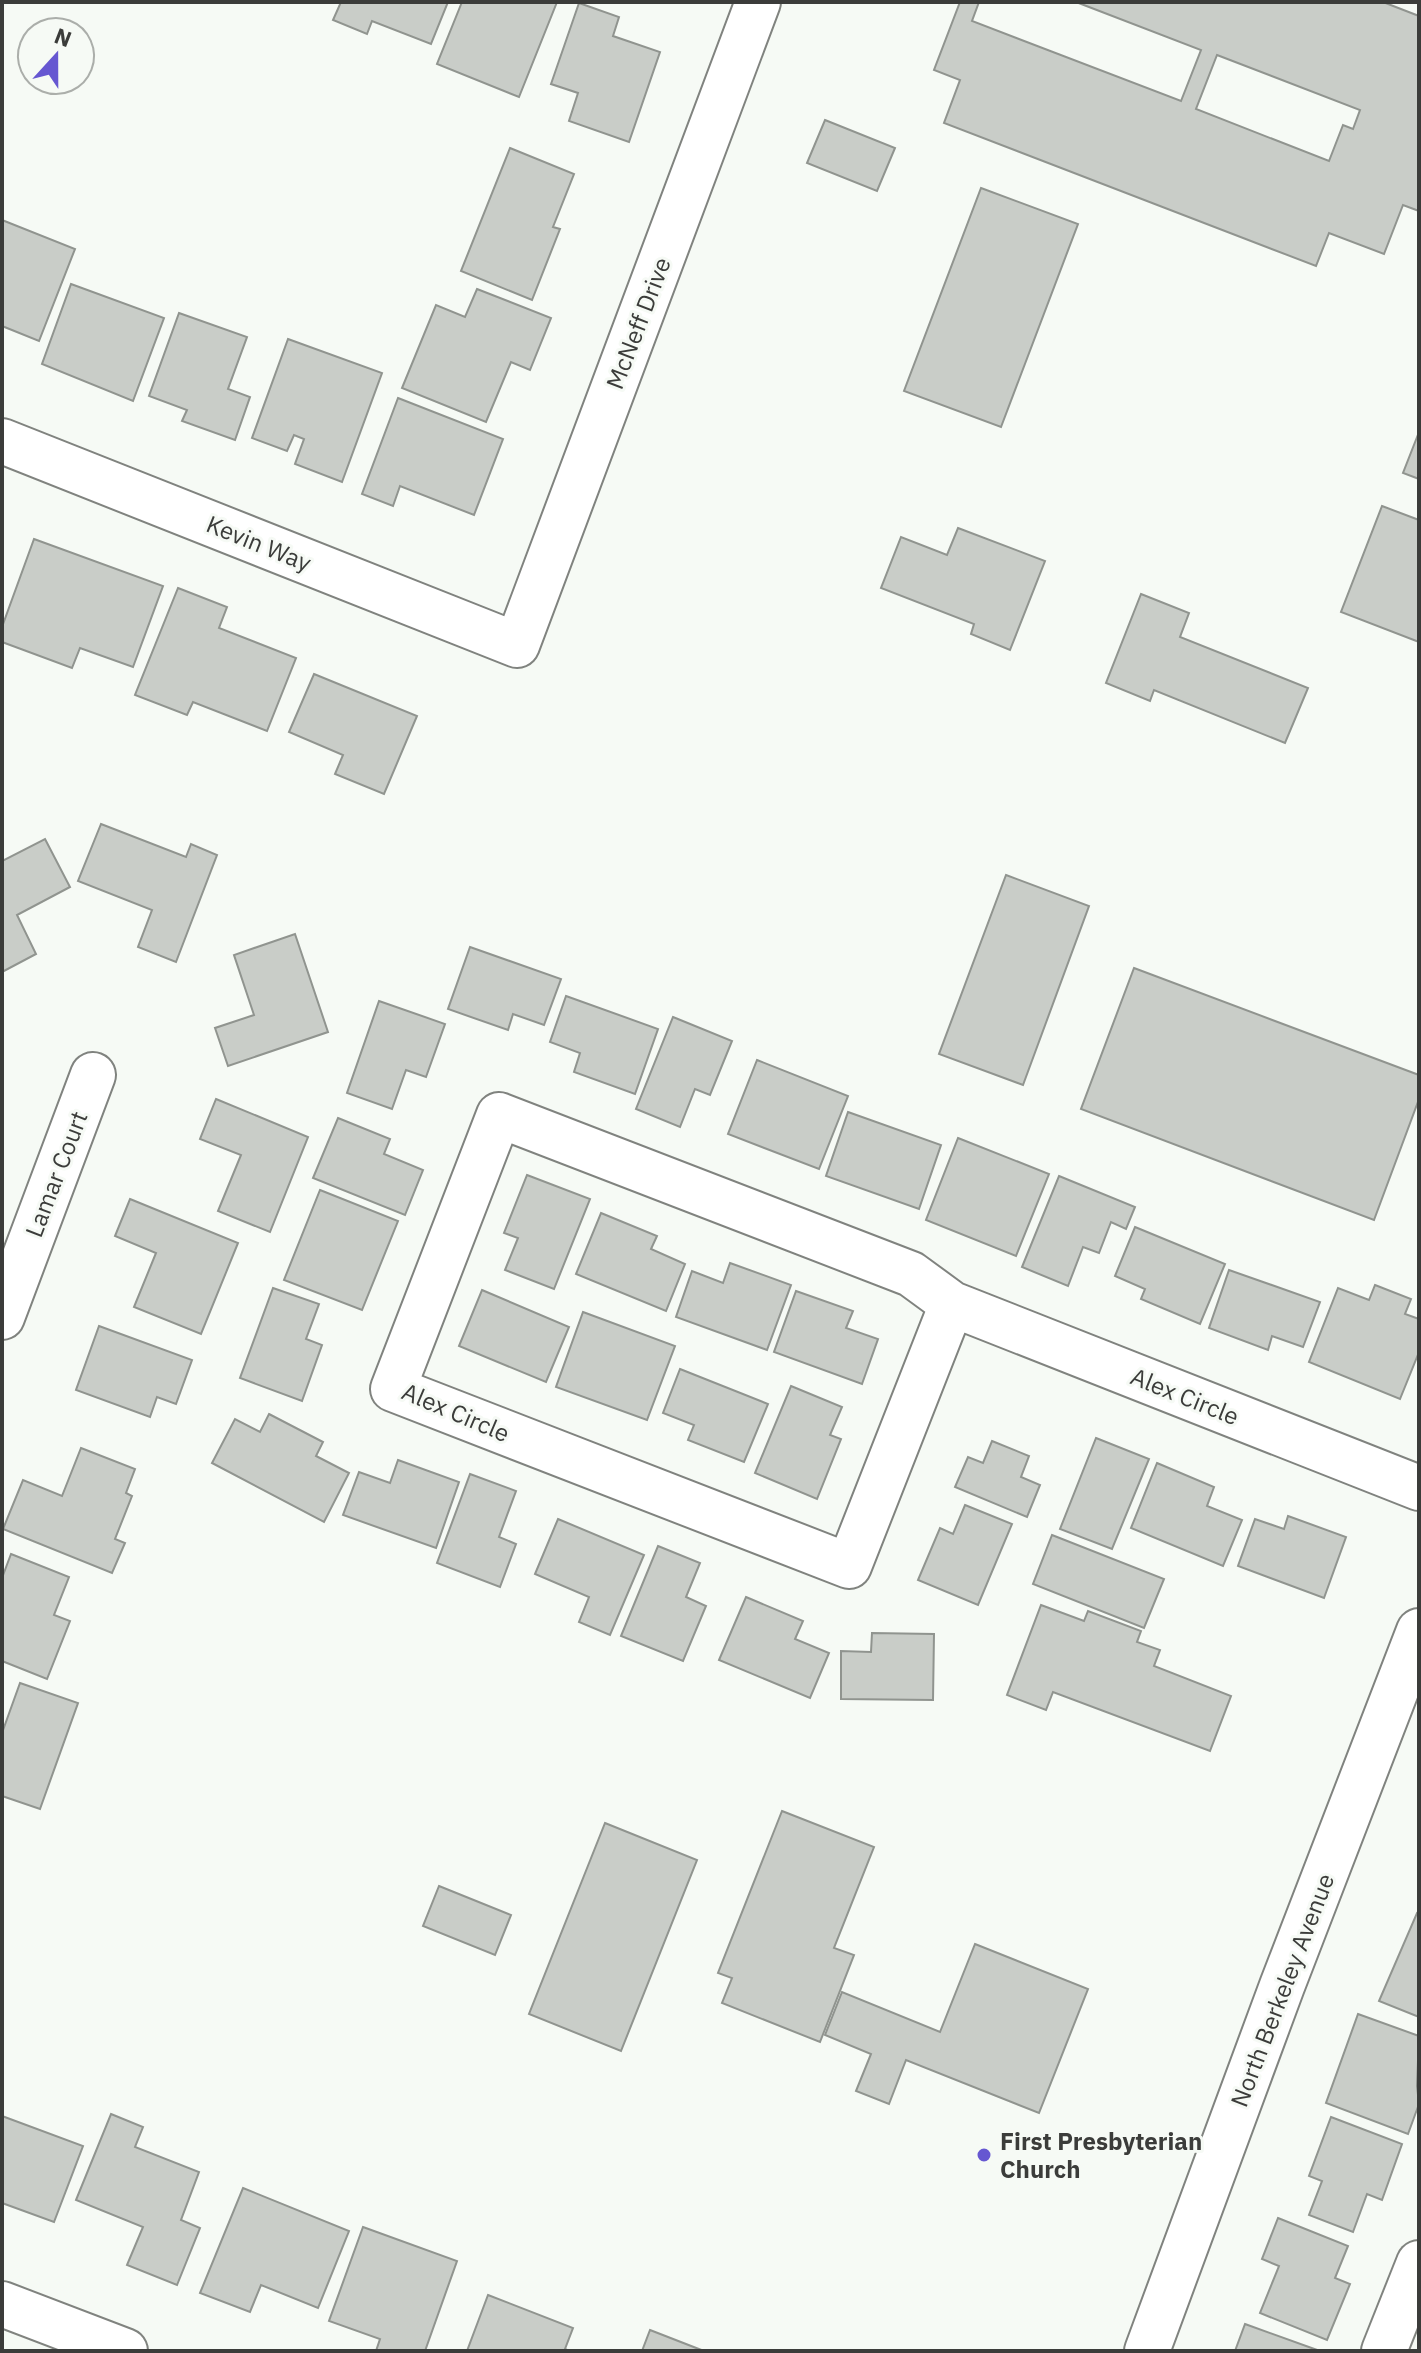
<svg xmlns="http://www.w3.org/2000/svg" width="1421" height="2353" viewBox="0 0 1421 2353" font-family="'IBM Plex Sans',sans-serif">
  <style>
    .building { fill: #c9cdc8; stroke: #90948f; stroke-width: 2; fill-rule: evenodd }
    .lines { fill: none; stroke-linecap: round; stroke-linejoin: round }
    .minor-casing { stroke: #80837f; stroke-width: 48 }
    .minor { stroke: #fff; stroke-width: 44 }
    .poi-dot { fill: #6657d1; stroke: #f6faf5; stroke-width: 3 }
    .labels { text-anchor: middle; dominant-baseline: central; stroke-width: 6; stroke-linejoin: round; paint-order: stroke }
    .street-label { font-size: 24px; fill: #3b3c3a; stroke: #f6faf5 }
    .poi-label { font-size: 24px; font-weight: bold; fill: #3b3c3a; stroke: #f6faf5; text-anchor: start }
  </style>
  <rect width="100%" height="100%" fill="#f6faf5"/>
  <g class="building">
    <path d="M341 2H448L431 44 372 21 367 34 333 20Z"/>
    <path d="M462 2H557L519 97 437 64Z"/>
    <path d="M960 2H979L972 21 1181 101 1201 50 1076 2H1383L1419 16V211L1403 205 1384 254 1329 233 1316 266 944 123 960 80 934 70ZM1217 55 1360 110 1353 129 1343 125 1329 161 1196 109Z"/>
    <path d="M579 3 619 17 613 36 660 52 629 142 569 121 578 93 551 84Z"/>
    <path d="M825 120 895 148 877 191 807 163Z"/>
    <path d="M510 148 574 174 553 227 560 229 532 300 461 271Z"/>
    <path d="M981 188 1078 224 1001 427 904 391Z"/>
    <path d="M2 220 75 249 39 341 2 326Z"/>
    <path d="M71 284 164 318 133 401 42 364Z"/>
    <path d="M477 289 551 318 530 370 511 362 486 422 402 388 436 305 465 317Z"/>
    <path d="M179 313 247 337 228 389 250 397 235 440 182 421 187 410 149 396Z"/>
    <path d="M288 339 382 373 342 482 295 464 304 439 294 435 287 451 252 438Z"/>
    <path d="M398 398 503 439 474 515 400 486 393 506 362 494Z"/>
    <path d="M1419 432V479L1403 473Z"/>
    <path d="M1382 506 1419 520V642L1341 612Z"/>
    <path d="M958 528 1045 561 1010 650 971 634 974 624 881 588 901 537 947 555Z"/>
    <path d="M34 539 163 586 133 667 80 648 72 668 2 642V627Z"/>
    <path d="M178 588 227 607 219 628 296 658 267 731 193 702 187 715 135 695Z"/>
    <path d="M1141 594 1189 613 1180 637 1308 688 1285 743 1154 690 1150 701 1106 683Z"/>
    <path d="M314 674 417 716 384 794 335 774 343 755 289 732Z"/>
    <path d="M101 824 186 857 191 844 217 855 176 962 138 947 152 910 78 881Z"/>
    <path d="M45 839 70 887 17 915 36 954 2 972V861Z"/>
    <path d="M1006 875 1089 906 1023 1085 939 1054Z"/>
    <path d="M295 934 328 1032 228 1066 215 1028 254 1015 234 955Z"/>
    <path d="M470 947 561 979 544 1025 513 1014 508 1030 448 1009Z"/>
    <path d="M1134 968 1419 1075V1099L1374 1220 1081 1109Z"/>
    <path d="M566 996 658 1029 635 1094 574 1072 580 1053 550 1042Z"/>
    <path d="M379 1001 445 1024 426 1077 406 1070 392 1109 347 1093Z"/>
    <path d="M673 1017 732 1041 710 1095 695 1089 680 1127 636 1109Z"/>
    <path d="M757 1060 848 1096 819 1169 728 1134Z"/>
    <path d="M216 1099 308 1137 270 1232 218 1211 241 1155 200 1139Z"/>
    <path d="M848 1112 941 1145 919 1209 826 1176Z"/>
    <path d="M338 1118 390 1139 384 1154 423 1170 405 1215 313 1178Z"/>
    <path d="M958 1138 1049 1174 1016 1256 926 1220Z"/>
    <path d="M527 1175 590 1199 554 1289 505 1270 518 1238 504 1233Z"/>
    <path d="M1059 1176 1135 1207 1126 1229 1111 1222 1099 1253 1083 1247 1068 1286 1022 1267Z"/>
    <path d="M320 1190 398 1221 362 1310 284 1280Z"/>
    <path d="M130 1199 238 1243 201 1334 134 1307 156 1253 115 1236Z"/>
    <path d="M601 1213 657 1236 651 1249 685 1264 666 1311 576 1274Z"/>
    <path d="M1135 1227 1225 1264 1200 1324 1141 1299 1145 1289 1115 1276Z"/>
    <path d="M730 1263 791 1285 767 1350 676 1317 692 1271 723 1283Z"/>
    <path d="M1229 1270 1320 1302 1303 1347 1272 1336 1268 1350 1209 1328Z"/>
    <path d="M1375 1285 1411 1299 1405 1314 1419 1319V1352L1400 1399 1309 1362 1338 1288 1369 1300Z"/>
    <path d="M273 1288 319 1304 306 1339 322 1345 302 1401 240 1378Z"/>
    <path d="M482 1290 569 1327 546 1382 459 1346Z"/>
    <path d="M796 1291 853 1311 846 1328 878 1339 862 1384 774 1352Z"/>
    <path d="M583 1312 675 1346 647 1420 556 1387Z"/>
    <path d="M99 1326 192 1360 176 1404 157 1397 150 1417 76 1390Z"/>
    <path d="M680 1369 768 1404 744 1462 688 1440 694 1425 663 1413Z"/>
    <path d="M791 1386 842 1407 830 1435 841 1439 817 1499 755 1473Z"/>
    <path d="M269 1414 323 1442 316 1456 349 1473 324 1522 212 1463 235 1419 260 1432Z"/>
    <path d="M1096 1438 1149 1459 1112 1549 1060 1529Z"/>
    <path d="M992 1441 1029 1456 1021 1477 1040 1485 1027 1517 955 1487 968 1457 983 1463Z"/>
    <path d="M81 1448 135 1469 126 1493 132 1496 115 1539 125 1543 112 1573 3 1529 23 1480 62 1496Z"/>
    <path d="M398 1460 459 1482 436 1548 343 1515 359 1472 390 1483Z"/>
    <path d="M1157 1463 1214 1487 1207 1506 1242 1520 1223 1566 1131 1528Z"/>
    <path d="M470 1474 516 1491 499 1537 516 1544 500 1587 437 1563Z"/>
    <path d="M965 1505 1012 1524 978 1605 918 1580 940 1528 953 1534Z"/>
    <path d="M1288 1516 1346 1537 1324 1598 1238 1566 1255 1519 1284 1529Z"/>
    <path d="M558 1519 644 1555 610 1635 579 1622 589 1597 535 1574Z"/>
    <path d="M1052 1535 1164 1579 1144 1628 1033 1584Z"/>
    <path d="M658 1546 700 1563 686 1597 706 1606 683 1661 621 1636Z"/>
    <path d="M11 1554 69 1577 54 1615 70 1621 47 1679 2 1661V1578Z"/>
    <path d="M746 1597 803 1621 795 1639 829 1653 810 1698 719 1660Z"/>
    <path d="M1041 1605 1084 1621 1088 1611 1141 1631 1137 1642 1160 1650 1154 1666 1231 1696 1210 1751 1053 1692 1046 1710 1007 1695Z"/>
    <path d="M872 1633 934 1634 933 1700 841 1699V1651L871 1652Z"/>
    <path d="M20 1683 78 1703 40 1809 2 1796V1733Z"/>
    <path d="M782 1811 874 1847 834 1948 854 1955 820 2042 722 2003 732 1978 718 1973Z"/>
    <path d="M605 1823 697 1860 621 2051 529 2014Z"/>
    <path d="M439 1886 511 1915 495 1955 423 1926Z"/>
    <path d="M1417 1913 1419 1914V2017L1379 2001Z"/>
    <path d="M975 1944 1088 1989 1039 2113 906 2060 889 2104 856 2091 871 2054 825 2035 842 1992 940 2032Z"/>
    <path d="M1358 2014 1419 2036 1417 2086 1419 2104 1408 2134 1326 2103Z"/>
    <path d="M111 2114 143 2127 135 2147 199 2172 181 2220 200 2228 177 2285 127 2265 143 2227 76 2200Z"/>
    <path d="M2 2116 83 2146 54 2222 2 2203Z"/>
    <path d="M1331 2117 1402 2144 1382 2200 1367 2194 1353 2232 1309 2215 1322 2181 1309 2176Z"/>
    <path d="M243 2188 349 2231 318 2308 261 2285 250 2312 200 2293Z"/>
    <path d="M1278 2218 1348 2246 1335 2278 1350 2284 1327 2340 1260 2313 1279 2266 1262 2259Z"/>
    <path d="M363 2227 457 2261 425 2351H376L380 2339 329 2321Z"/>
    <path d="M488 2295 573 2328 565 2349 569 2351H467Z"/>
    <path d="M1245 2324 1320 2351H1235Z"/>
    <path d="M650 2330 704 2351H642Z"/>
  </g>
  <g class="lines">
    <defs>
      <g id="minor">
        <path d="M2 441 517 645 758 2"/>
        <path d="M952 1304 849 1566 393 1389 499 1115 911 1274 952 1304 1419 1488"/>
        <path d="M2 1317 93 1075"/>
        <path d="M2 2304 125 2351"/>
        <path d="M1147 2351 1282 1986 1419 1631"/>
        <path d="M1384 2351 1419 2263"/>
      </g>
    </defs>
    <use href="#minor" class="minor-casing"/>
    <use href="#minor" class="minor"/>
  </g>
  <circle class="poi-dot" cx="984" cy="2155" r="8"/>
  <g class="labels">
    <g class="street-label">
      <text transform="translate(638 323) rotate(-69)">McNeff Drive</text>
      <text transform="translate(259 543) rotate(22)">Kevin Way</text>
      <text transform="translate(56 1174) rotate(-69)">Lamar Court</text>
      <text transform="translate(1185 1396) rotate(22)">Alex Circle</text>
      <text transform="translate(456 1412) rotate(23)">Alex Circle</text>
      <text transform="translate(1282 1990) rotate(-69)">North Berkeley Avenue</text>
    </g>
    <g class="poi-label">
      <text x="1000" y="2141">First Presbyterian<tspan x="1000" dy="28">Church</tspan></text>
    </g>
  </g>
  <rect width="1421" height="2353" fill="none" stroke="#3b3c3a" stroke-width="8"/>
  <g transform="translate(56 56) rotate(21)"><circle r="38" fill="#f6faf5" stroke="#abaeaa" stroke-width="2"/>
  <path d="M0-6L14 30L0 20L-14 30Z" fill="#6657d1"/>
  <text y="-12" font-size="22" font-weight="bold" text-anchor="middle" fill="#3b3c3a">N</text>
  </g>
</svg>
